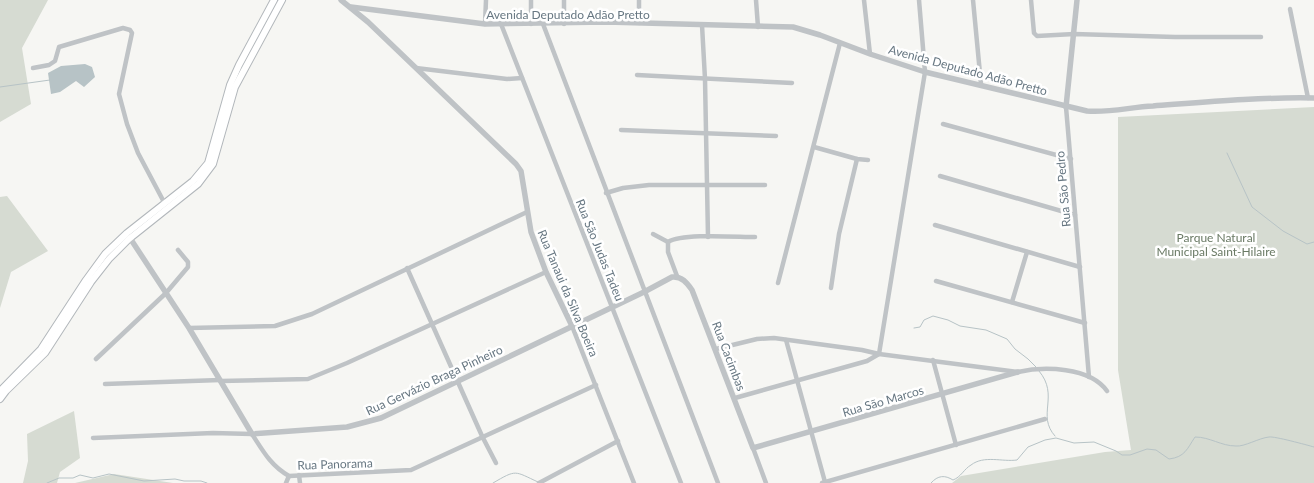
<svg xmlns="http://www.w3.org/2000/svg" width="1314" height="483" viewBox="0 0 1314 483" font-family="Lato,sans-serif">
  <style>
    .green { fill: #d6dbd2 }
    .water { fill: #b7c3c6 }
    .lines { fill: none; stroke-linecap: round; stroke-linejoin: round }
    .stream { stroke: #b7c3c6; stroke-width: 1 }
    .secondary-casing { stroke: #b2b7bb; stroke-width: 8 }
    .minor { stroke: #bfc3c6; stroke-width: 4.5 }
    .tertiary { stroke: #bfc3c6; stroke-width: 5.5 }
    .secondary { stroke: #fff; stroke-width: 6 }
    .labels { text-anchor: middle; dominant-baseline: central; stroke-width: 5; stroke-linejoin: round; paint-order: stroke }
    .street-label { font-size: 12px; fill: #677782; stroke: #fff }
    .park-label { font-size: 12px; fill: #6a7a65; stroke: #fff }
  </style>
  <rect width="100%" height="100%" fill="#f6f6f3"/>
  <g class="green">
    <path d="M0 0H48L22 48 31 104 0 122Z"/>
    <path d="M1314 107V483H952L961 476 1105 452 1131 450 1118 370V117Z"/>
    <path d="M7 196 48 251 11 272 0 308V197Z"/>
    <path d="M74 411 80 458 60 472 57 483H23L28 461 27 434Z"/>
    <path d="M114 474 173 483H75Z"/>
  </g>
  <path class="water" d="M85 64 92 67 95 77 84 87 76 81 60 92 51 94 48 73 61 66Z"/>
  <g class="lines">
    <g class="stream">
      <path d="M0 87 50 80"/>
      <path d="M1227 153 1252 207 1283 231 1307 244 1314 242"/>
      <path d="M914 328 920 327 924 320 933 316 948 320 960 326 986 330 1007 339 1015 349 1028 359 1037 368"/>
      <path d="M1039 371C1060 396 1036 415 1055 436"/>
      <path d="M47 483 59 478H73L80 475 93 478 109 474 144 481 175 479 184 481H201L207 483"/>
      <path d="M493 483C517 469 514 471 538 482"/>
      <path d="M931 483C938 475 945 475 953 480 961 477 964 469 971 465 984 455 1002 462 1017 460L1028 447 1045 440 1056 438 1074 443 1094 442 1116 451 1122 455H1130L1147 449 1156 450 1169 459C1185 457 1187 449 1195 437 1210 437 1221 446 1236 446 1244 447 1259 438 1269 437 1274 436 1307 445 1314 447"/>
    </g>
    <defs>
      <g id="secondary">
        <path d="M0 391 41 349 86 280 105 254 127 233 193 181 208 163 230 85 239 65 274 0"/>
        <path d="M0 399 6 391 45 353 91 282 109 259 129 239 198 184 213 164 235 87 282 0"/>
      </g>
    </defs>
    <use href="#secondary" class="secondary-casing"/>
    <g class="minor">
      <path d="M756 0 758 27"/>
      <path d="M864 0 870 54"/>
      <path d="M973 0 981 84"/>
      <path d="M1031 0 1034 33 1037 36 1074 34 1175 37H1261"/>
      <path d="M1290 9 1308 98"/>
      <path d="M639 23V0"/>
      <path d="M485 24 486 0"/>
      <path d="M501 24 681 483"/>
      <path d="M531 24V0"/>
      <path d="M543 24 718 483"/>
      <path d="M564 24V0"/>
      <path d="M702 25 705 79 708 237"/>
      <path d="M33 68 49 65 55 61 59 47 123 28 130 30 132 33 119 94 127 124 138 153 165 204"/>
      <path d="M416 68 507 79 522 78"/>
      <path d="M637 75 792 83"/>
      <path d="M1066 107 1089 377"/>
      <path d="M943 124 1071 159"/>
      <path d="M621 130 776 136"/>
      <path d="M814 147 857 159 868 160"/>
      <path d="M940 176 1075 215"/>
      <path d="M606 193 623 188 649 185H765"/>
      <path d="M935 225 1080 267"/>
      <path d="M653 234 668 242C683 233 736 237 755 237"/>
      <path d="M668 242V252L677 276"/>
      <path d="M407 268 482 436 496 463"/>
      <path d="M936 281 1085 323"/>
      <path d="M778 283 840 43"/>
      <path d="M831 288 839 234 857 159"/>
      <path d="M1012 302 1027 252"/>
      <path d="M572 326 634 483"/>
      <path d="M189 328 275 326 312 314 527 212"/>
      <path d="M786 340 825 482"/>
      <path d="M716 349 757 339 774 338 862 350 879 354 1018 372C1044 366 1090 367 1107 391"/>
      <path d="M96 359 166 293 188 267V262L178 250"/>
      <path d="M933 360 956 445"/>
      <path d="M221 381 308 379 347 363 546 272"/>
      <path d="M105 384 220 380"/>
      <path d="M735 398 867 361 879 354 925 72 919 0"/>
      <path d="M93 438 213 433 252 434C263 451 271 466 289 476L411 470 596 385"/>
      <path d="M753 448 766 483"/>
      <path d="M299 475 300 483"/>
      <path d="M286 483 289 476"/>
      <path d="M539 483 618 441"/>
      <path d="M822 483 1045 419"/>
    </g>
    <g class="tertiary">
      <path d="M341 0 368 22 516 164 521 171 531 232 546 272 572 326"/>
      <path d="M351 7 485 24 606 22 793 27 820 35 870 54 925 72 1087 111C1109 113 1131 107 1153 106 1206 102 1260 97 1314 98"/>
      <path d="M1066 107 1077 0"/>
      <path d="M128 235 189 328 252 434 347 427 381 418 644 292 672 277C682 276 687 283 692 290L753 448 1018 372"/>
    </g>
    <use href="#secondary" class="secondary"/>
  </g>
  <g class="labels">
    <g class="street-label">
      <text x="568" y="14">Avenida Deputado Adão Pretto</text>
      <text transform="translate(968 70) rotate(15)">Avenida Deputado Adão Pretto</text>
      <text transform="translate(1063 189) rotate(-95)">Rua São Pedro</text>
      <text transform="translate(600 250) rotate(68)">Rua São Judas Tadeu</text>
      <text transform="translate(568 293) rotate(67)">Rua Tanaui da Silva Boeira</text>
      <text transform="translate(729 356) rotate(69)">Rua Cacimbas</text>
      <text transform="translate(434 380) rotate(-25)">Rua Gervázio Braga Pinheiro</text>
      <text transform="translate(883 401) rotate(-16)">Rua São Marcos</text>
      <text transform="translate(335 464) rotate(-2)">Rua Panorama</text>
    </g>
    <g class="park-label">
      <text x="1216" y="237">Parque Natural<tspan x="1216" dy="14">Municipal Saint-Hilaire</tspan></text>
    </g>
  </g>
</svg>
